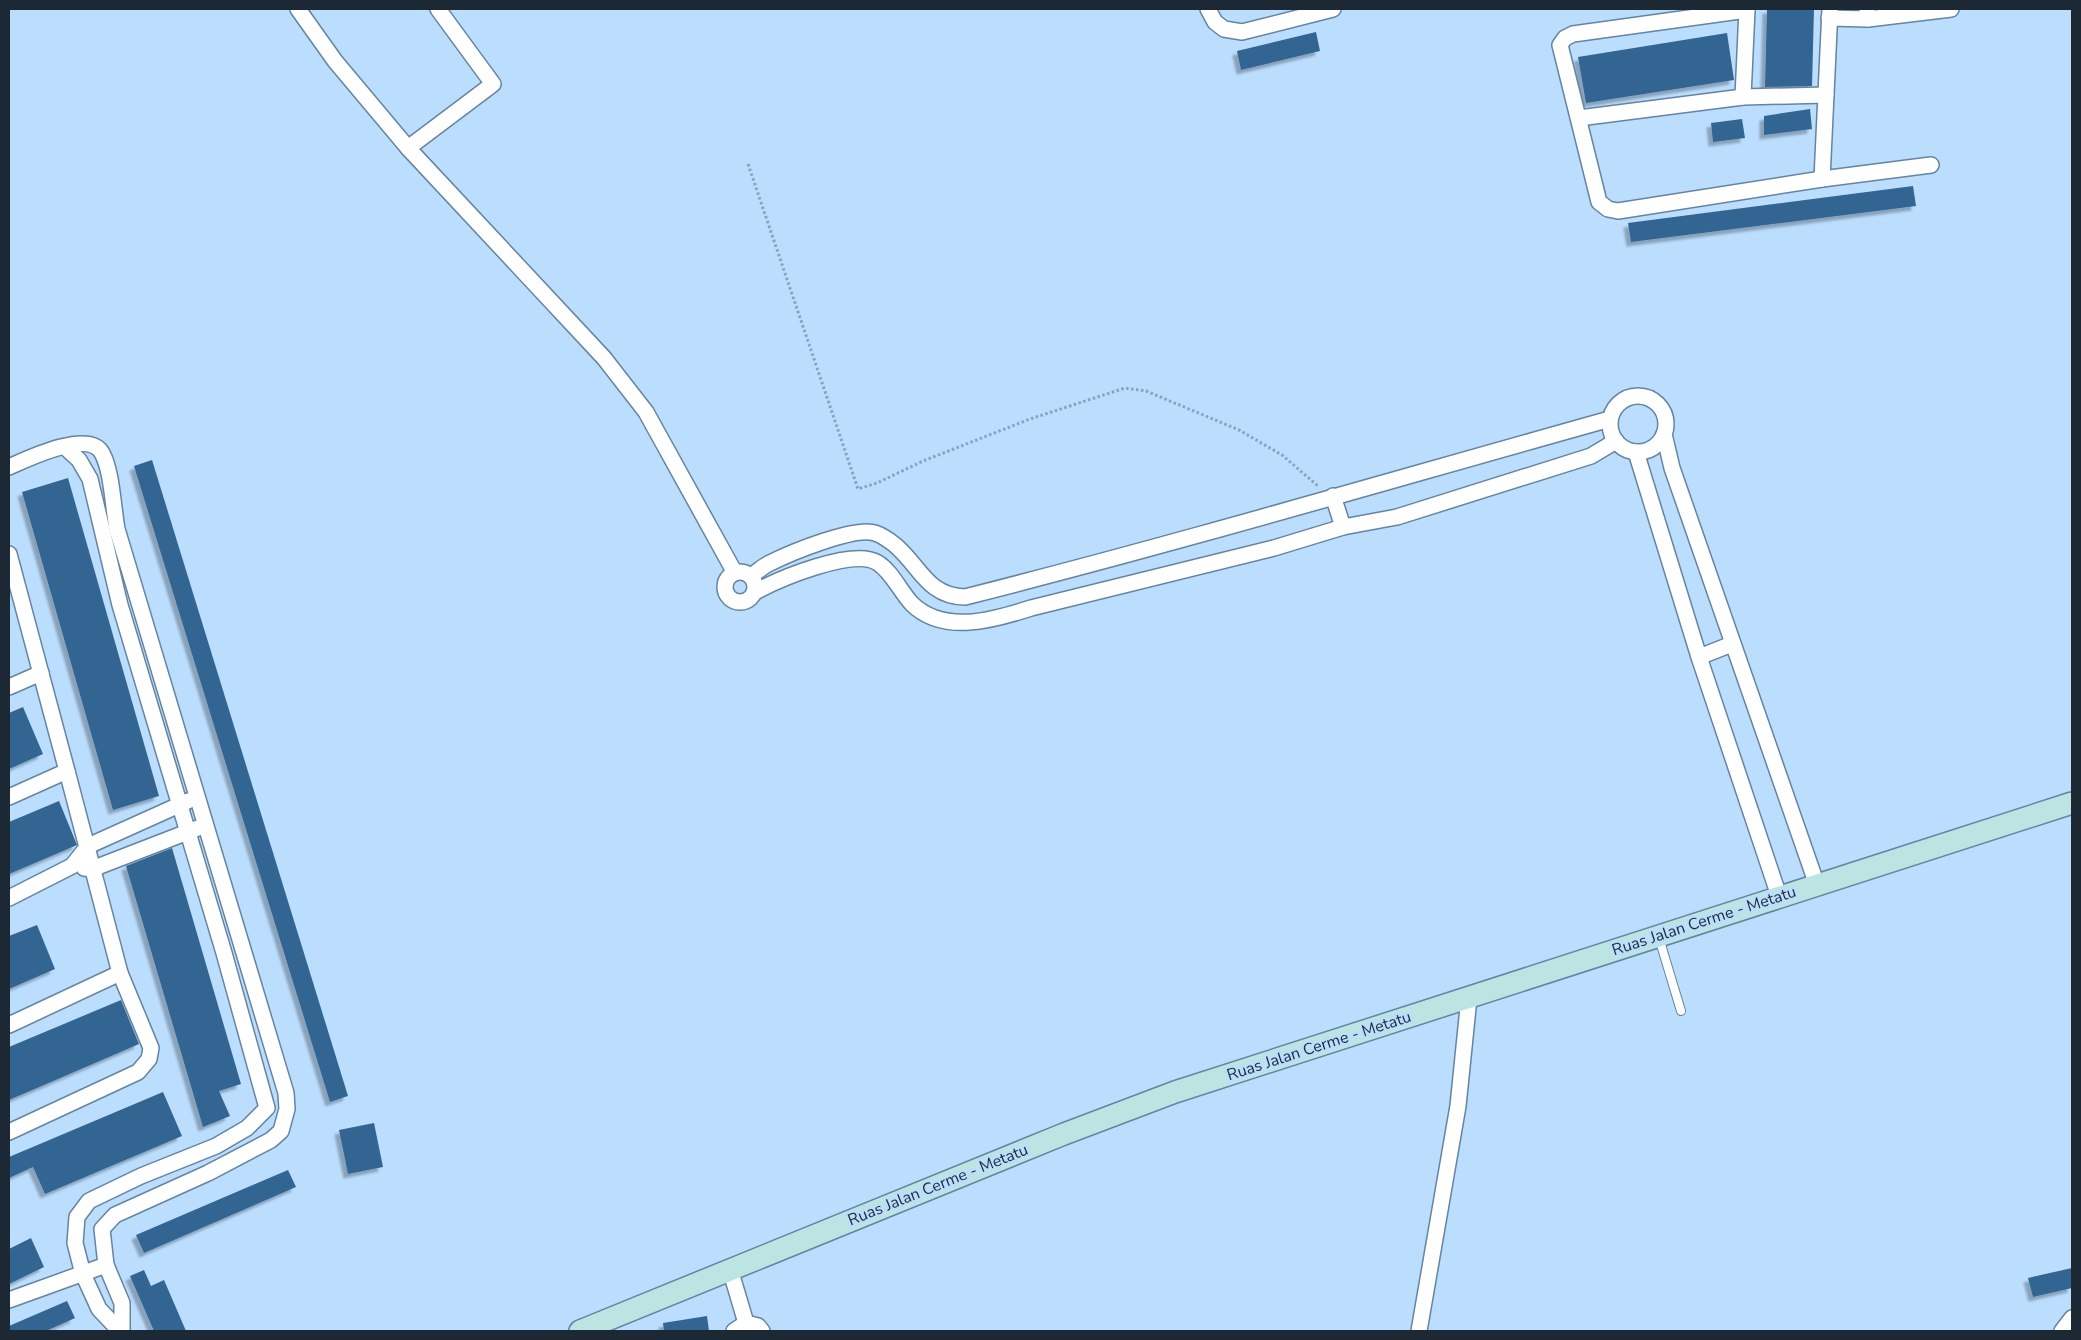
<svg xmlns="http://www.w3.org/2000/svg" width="2081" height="1340" viewBox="0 0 2081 1340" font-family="'Nunito Sans',sans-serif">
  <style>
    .building { fill: #326591; filter: url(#shadow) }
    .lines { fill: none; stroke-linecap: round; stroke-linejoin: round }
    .lane-casing { stroke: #6484a1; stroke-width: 10 }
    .street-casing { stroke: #6484a1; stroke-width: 18 }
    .secondary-casing { stroke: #6484a1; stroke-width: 24 }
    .path { stroke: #88a3bd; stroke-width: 3; stroke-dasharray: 2.5 2.5; stroke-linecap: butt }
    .lane { stroke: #fff; stroke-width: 8 }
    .street { stroke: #fff; stroke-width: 15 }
    .secondary { stroke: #bce4e2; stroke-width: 21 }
    .labels { text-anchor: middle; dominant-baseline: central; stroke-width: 5; stroke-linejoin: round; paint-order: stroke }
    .street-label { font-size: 16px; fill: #1c2935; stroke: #bbddfe }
  </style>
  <defs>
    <filter id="shadow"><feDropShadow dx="-4.5" dy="4.5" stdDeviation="1" flood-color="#0004"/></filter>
  </defs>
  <rect width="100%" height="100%" fill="#bbddfe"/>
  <g class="building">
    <path d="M1767 9H1814L1812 86 1765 87Z"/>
    <path d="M1316 32 1320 51 1241 70 1237 51Z"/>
    <path d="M1727 33 1734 80 1586 103 1578 57Z"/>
    <path d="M1810 109 1812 129 1764 135V116Z"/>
    <path d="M1742 119 1745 138 1713 142 1711 123Z"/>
    <path d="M1913 186 1916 206 1631 242 1628 223Z"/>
    <path d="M152 460 348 1096 330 1102 134 466Z"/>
    <path d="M68 478 159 796 113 810 22 492Z"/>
    <path d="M23 707 43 754 9 769V713Z"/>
    <path d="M59 801 77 845 9 874V822Z"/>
    <path d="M172 848 241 1084 219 1091 230 1116 203 1127 126 866Z"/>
    <path d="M37 925 55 969 9 989V936Z"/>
    <path d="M121 1000 139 1044 9 1100V1047Z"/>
    <path d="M163 1092 182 1136 45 1194 33 1167 9 1178V1157Z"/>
    <path d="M374 1123 383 1167 348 1174 339 1130Z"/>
    <path d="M288 1170 296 1187 144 1253 136 1235Z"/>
    <path d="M31 1238 44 1267 9 1284V1249Z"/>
    <path d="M2072 1268V1288L2033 1297 2028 1278Z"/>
    <path d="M144 1270 151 1286 164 1280 186 1331H154L130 1276Z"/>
    <path d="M67 1301 75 1318 46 1331H9V1326Z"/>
    <path d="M707 1316 709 1331H664L663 1323Z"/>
  </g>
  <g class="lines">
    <defs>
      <path id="lane" d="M1659 938 1681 1011"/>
      <g id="street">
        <path d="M298 9 335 61 408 148 604 358 646 412 735 573"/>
        <path d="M1208 9 1215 22 1224 29 1242 32 1333 9"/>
        <path d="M1867 9 1868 19 1951 9"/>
        <path d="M1747 10 1573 34 1565 38 1560 45 1599 202 1608 209 1618 211 1822 179 1931 165"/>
        <path d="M1829 18 1868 19"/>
        <path d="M1743 97 1747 9"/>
        <path d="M1579 118 1743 97 1826 95"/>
        <path d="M408 148 493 84 438 9"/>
        <path d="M1822 179 1830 9"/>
        <circle cx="1638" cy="424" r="28"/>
        <path d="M1664 434 1672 468 1817 885"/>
        <path d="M65 447 79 460 90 479 120 605 224 953 267 1108 247 1128 216 1146 141 1176 89 1201 77 1217 75 1243 83 1274 99 1309 120 1331"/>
        <path d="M1636 452 1699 657 1779 896"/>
        <path d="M9 467C27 459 89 429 102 453 112 471 113 507 117 529L286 1093 287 1109 281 1131 271 1140 208 1173 115 1215 102 1229 106 1265 122 1303V1331"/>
        <path d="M1333 496 1343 527"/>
        <path d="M9 554 67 771 9 797"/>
        <circle cx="740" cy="587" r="15"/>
        <path d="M751 576C757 572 763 566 770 563 790 553 855 526 875 533 881 535 890 541 895 545 920 566 927 596 965 597 1182 542 1395 479 1610 419"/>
        <path d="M755 592C779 579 854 547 878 563 892 572 900 591 912 604 944 635 994 620 1031 608L1274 548 1343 527 1397 517 1591 456 1616 441"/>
        <path d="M1699 657 1732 644"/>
        <path d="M9 687 41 673"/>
        <path d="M84 868 92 869 198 828"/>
        <path d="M9 898 72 866 88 846 188 801"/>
        <path d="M9 1025 120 973 67 771"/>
        <path d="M9 1132 138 1072 149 1059 151 1048 120 973"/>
        <path d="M730 1269 746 1323"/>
        <path d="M9 1300 106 1265"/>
        <path d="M734 1331 746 1323 758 1326 762 1331"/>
        <path d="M1419 1331 1458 1106 1469 998"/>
        <path d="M2062 1331 2072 1318"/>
      </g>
      <path id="secondary" d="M580 1331 1064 1134 1175 1092 2072 803"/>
    </defs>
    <use href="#lane" class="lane-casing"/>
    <use href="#street" class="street-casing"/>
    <use href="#secondary" class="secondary-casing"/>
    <path class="path" d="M748 164 858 489 877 483 923 461 1030 419 1125 388 1146 391 1239 430 1282 455 1318 486"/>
    <use href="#lane" class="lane"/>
    <use href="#street" class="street"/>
    <use href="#secondary" class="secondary"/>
  </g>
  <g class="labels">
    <g class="street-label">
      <text transform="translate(1704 921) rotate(-18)">Ruas Jalan Cerme - Metatu</text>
      <text transform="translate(1319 1046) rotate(-18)">Ruas Jalan Cerme - Metatu</text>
      <text transform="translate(938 1185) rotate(-22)">Ruas Jalan Cerme - Metatu</text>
    </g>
  </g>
  <rect width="2081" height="1340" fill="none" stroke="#1c2935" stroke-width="20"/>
</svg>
